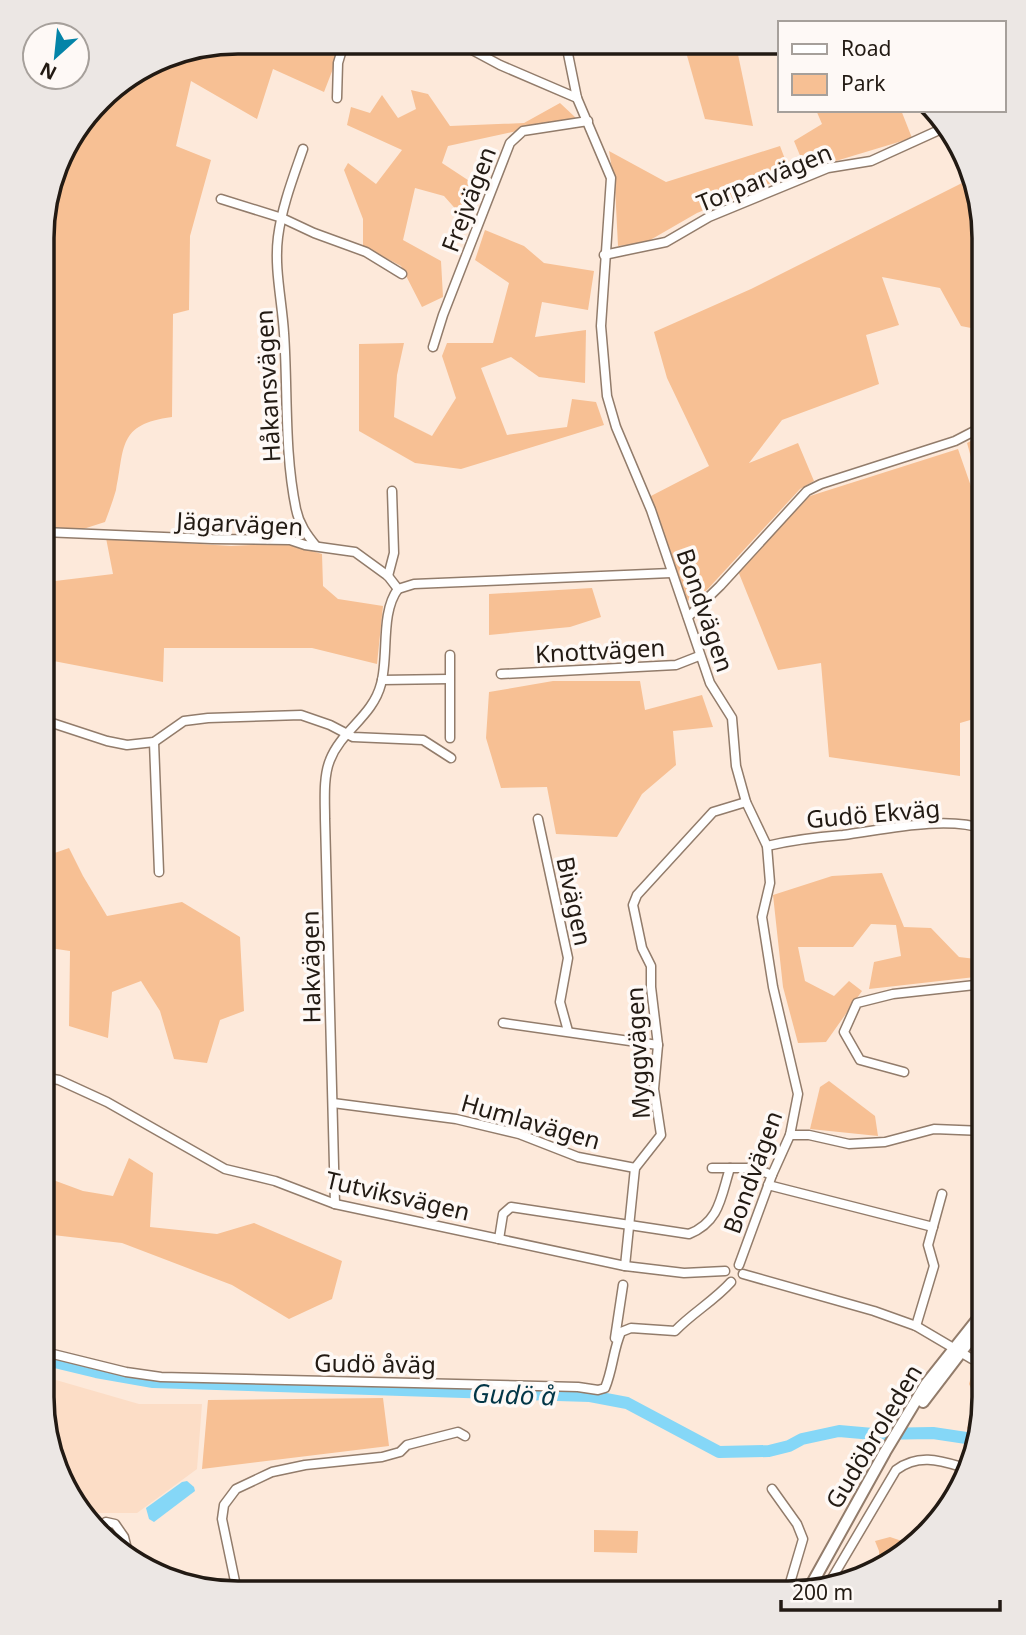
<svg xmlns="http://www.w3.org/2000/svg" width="1026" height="1635" viewBox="0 0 1026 1635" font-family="'Noto Sans',sans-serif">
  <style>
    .built { fill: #fcddc6 }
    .green { fill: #f7c094 }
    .water { fill: #85d7f7 }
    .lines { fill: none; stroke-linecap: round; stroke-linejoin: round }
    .river { stroke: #85d7f7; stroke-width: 12 }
    .street-casing { stroke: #927c6b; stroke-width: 11 }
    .secondary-casing { stroke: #927c6b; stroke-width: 14 }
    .street { stroke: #fff; stroke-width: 8 }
    .secondary { stroke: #fff; stroke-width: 10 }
    .labels { text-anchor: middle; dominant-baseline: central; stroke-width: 7; stroke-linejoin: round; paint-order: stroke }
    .street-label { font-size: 24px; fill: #221a13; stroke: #fef9f6 }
    .water-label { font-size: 26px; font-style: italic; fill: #023647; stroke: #fef9f6 }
    .rim { fill: none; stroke: #221a13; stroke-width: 3.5 }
  </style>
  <rect width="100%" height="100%" fill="#fde9da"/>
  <path class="built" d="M49 1378 139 1404H202L197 1469 137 1513H95L82 1505 57 1472 42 1397V1385Z"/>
  <g class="green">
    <path d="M238 42 343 43 324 92 273 69 257 119 191 81 176 146 211 160 190 236 189 310 173 314 172 417C117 424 125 448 116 490 113 501 109 511 105 522L80 530 43 528 44 213 62 151 108 91 163 57Z"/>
    <path d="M684 45H736L753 126 705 119Z"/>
    <path d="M411 90 428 94 450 126 524 123 560 103 576 118 448 146 442 163 480 188 468 223 444 196 415 188 403 240 441 261 443 297 422 307 401 266 363 246V219L344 170 348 163 376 184 402 150 347 125 351 107 370 113 382 95 398 118 416 109Z"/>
    <path d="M816 110H901L912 138 806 170 794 141 822 124Z"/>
    <path d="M780 146 791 175 697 213 645 243 618 246 615 187 609 151 666 182Z"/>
    <path d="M972 178 984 238V329L981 330 961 326 940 288 882 277 899 325 866 335 879 384 782 420 749 463 798 443 814 481 800 489 694 604 685 598 649 497 709 466 667 378 654 332 751 289Z"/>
    <path d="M485 230 524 246 544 263 594 271 588 310 542 302 535 337 586 330 585 383 539 377 511 357 481 368 507 435 567 427 572 399 596 402 604 425 461 469 415 463 359 431V344L404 343 397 375 394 417 432 436 456 398 442 356 447 343H493L509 283 475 260Z"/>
    <path d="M984 434V489H980L967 443Z"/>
    <path d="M958 449 981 515 984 516V716L960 723V776L829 757 821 663 778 670 738 571 810 496Z"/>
    <path d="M106 538 231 546 286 543 322 554 323 586 338 599 383 606 377 664 312 648H164L163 682 43 659V608H45L55 581 113 574Z"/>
    <path d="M592 588 601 617 570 627 489 635V594Z"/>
    <path d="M553 681H640L645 710 702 695 713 727 673 731 676 765 642 794 617 837 556 834 547 787 501 788 486 738 489 692Z"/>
    <path d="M69 848 83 876 107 916 182 902 240 937 244 1011 220 1020 207 1063 174 1059 160 1011 141 981 112 992 108 1038 69 1026 70 951 43 947V857Z"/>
    <path d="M882 873 904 927 931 928 959 957 984 960V976L869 989 874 962 901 956 896 925 871 924 853 947H798L805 981 834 996 849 981 862 991 826 1042 798 1043 783 987 773 895 832 876Z"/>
    <path d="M829 1081 875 1116 878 1136 810 1129 820 1087Z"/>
    <path d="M129 1158 153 1173 150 1227 217 1234 254 1223 342 1261 332 1299 289 1319 232 1285 122 1243 53 1235 42 1224V1179L45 1177 83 1191 113 1196Z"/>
    <path d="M984 1366V1410L974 1436 967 1428 981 1399 974 1394 969 1384 972 1374Z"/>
    <path d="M383 1398 389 1446 202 1469 208 1400Z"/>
    <path d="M594 1530 638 1531 637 1553 594 1552Z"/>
    <path d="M890 1537 908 1543 880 1565 879 1551 875 1541Z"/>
  </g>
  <path class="water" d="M187 1481 194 1487 195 1491 154 1522 149 1519 146 1508 182 1482Z"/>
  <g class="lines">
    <path class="river" d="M42 1359 96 1372 153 1382 590 1396 627 1403 719 1452 769 1451 789 1446 802 1439 839 1431 873 1434 933 1433 973 1439"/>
    <defs>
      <g id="street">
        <path d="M459 43 500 65 577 98"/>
        <path d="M566 44 577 98 611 178 601 326 607 396 616 427 651 510 710 683 732 718 736 766 746 802 767 846 770 883 762 917 773 987 798 1094 790 1135 772 1175 739 1265"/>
        <path d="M337 98 338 63 344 43"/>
        <path d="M303 149C293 178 282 206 278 237 274 268 282 301 284 333 288 391 284 451 296 509 299 524 307 535 316 546"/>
        <path d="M221 199 282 218 314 233 366 252 402 274"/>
        <path d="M604 255 666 242 709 217 828 168 871 161 937 131"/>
        <path d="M433 347 443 315 510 143 523 131 588 121"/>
        <path d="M43 532 212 539 290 540 305 545 355 552 388 576 398 589 414 584 671 573"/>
        <path d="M388 576 394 553 392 491"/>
        <path d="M688 617 720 586 807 491 821 484 955 441 984 426"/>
        <path d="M450 655V738"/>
        <path d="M501 674 676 665 699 656"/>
        <path d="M382 680 449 679"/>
        <path d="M43 720 107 741 127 745 154 742 184 721 208 718 301 715 330 725 353 737 423 740 451 758"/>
        <path d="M154 742 159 872"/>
        <path d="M538 819 568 958 560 1002 568 1031"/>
        <path d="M767 846C792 840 817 837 843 835 882 830 946 815 984 829"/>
        <path d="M503 1023 658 1045"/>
        <path d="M904 1072 860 1060 844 1032 857 1003 893 994 984 984"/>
        <path d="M42 1077 59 1080 107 1102 225 1169 275 1181 335 1204 625 1266 684 1273 725 1271"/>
        <path d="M42 1100 51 1078"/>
        <path d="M333 1103 456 1119 519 1134 578 1157 635 1168"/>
        <path d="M790 1135H809L849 1144 885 1142 934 1129 984 1131"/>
        <path d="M712 1168H754L772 1175"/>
        <path d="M768 1185 933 1227"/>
        <path d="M335 1204 325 819C325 801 323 777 330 760 341 731 373 716 381 684 389 656 380 613 398 589"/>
        <path d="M499 1239 503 1214 511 1207 689 1234C720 1222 721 1196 730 1168"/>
        <path d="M625 1266 635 1168 661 1135 654 1089 658 1045 651 987V966L642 948 633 905 637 895 713 812 746 802"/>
        <path d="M743 1274 874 1311 916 1326 972 1359H978L984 1355"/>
        <path d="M916 1326 934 1266 928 1245 942 1194"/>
        <path d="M615 1338 623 1285"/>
        <path d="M42 1349 53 1354 126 1372 161 1377 578 1387 598 1390 605 1388C613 1369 613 1350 621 1332L631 1328 675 1331C692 1313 714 1301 731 1282"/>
        <path d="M772 1489 797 1524 803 1539 787 1593"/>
        <path d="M106 1522 115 1524 124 1537 129 1557"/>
        <path d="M828 1585 896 1470C918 1454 938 1460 962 1467"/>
        <path d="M237 1591 222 1519 224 1505 236 1489 272 1472 305 1465 382 1457 400 1452 407 1445 458 1432 465 1436"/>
      </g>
      <g id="secondary">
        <path d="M923 1402 984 1322"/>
        <path d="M809 1589 885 1452 926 1384 984 1311"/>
      </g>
    </defs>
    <use href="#street" class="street-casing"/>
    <use href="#secondary" class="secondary-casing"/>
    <use href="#street" class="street"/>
    <use href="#secondary" class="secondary"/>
  </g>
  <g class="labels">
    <g class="street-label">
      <text transform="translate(764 177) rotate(-22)">Torparvägen</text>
      <text transform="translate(468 199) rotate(-69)">Frejvägen</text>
      <text transform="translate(267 386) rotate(-93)">Håkansvägen</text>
      <text transform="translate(240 523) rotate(3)">Jägarvägen</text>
      <text transform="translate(706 610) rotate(71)">Bondvägen</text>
      <text transform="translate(600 650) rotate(-3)">Knottvägen</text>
      <text transform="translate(873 813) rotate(-5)">Gudö Ekväg</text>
      <text transform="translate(575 901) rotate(78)">Bivägen</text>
      <text transform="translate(310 967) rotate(-91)">Hakvägen</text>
      <text transform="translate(637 1053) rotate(-93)">Myggvägen</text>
      <text transform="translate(531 1121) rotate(16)">Humlavägen</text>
      <text transform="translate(752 1172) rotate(-70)">Bondvägen</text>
      <text transform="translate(398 1195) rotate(13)">Tutviksvägen</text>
      <text transform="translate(375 1363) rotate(1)">Gudö åväg</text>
      <text transform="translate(873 1436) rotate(-59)">Gudöbroleden</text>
    </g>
    <g class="water-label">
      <text transform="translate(514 1394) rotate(2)">Gudö å</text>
    </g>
  </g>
  <path d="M0 0H1026V1635H0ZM238 54H788A184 184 0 0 1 972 238V1397A184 184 0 0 1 788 1581H238A184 184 0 0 1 54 1397V238A184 184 0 0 1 238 54Z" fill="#ece7e4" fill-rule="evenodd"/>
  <path class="rim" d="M238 54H788A184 184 0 0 1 972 238V1397A184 184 0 0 1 788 1581H238A184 184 0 0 1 54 1397V238A184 184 0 0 1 238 54Z"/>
  <rect x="778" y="21" width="228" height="91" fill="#fef9f6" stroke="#a6a09b" stroke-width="2"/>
  <rect x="792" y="44" width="35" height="10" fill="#ffffff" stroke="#a6a09b" stroke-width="2"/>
  <text x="841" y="56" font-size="21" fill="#221a13">Road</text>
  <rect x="792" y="74" width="35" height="21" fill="#f7c094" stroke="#a6a09b" stroke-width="2"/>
  <text x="841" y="91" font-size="21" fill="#221a13">Park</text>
  <g transform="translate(56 56) rotate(207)"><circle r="33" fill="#fef9f6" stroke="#a6a09b" stroke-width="2"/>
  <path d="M0-5L12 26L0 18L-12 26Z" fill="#0484a8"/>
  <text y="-10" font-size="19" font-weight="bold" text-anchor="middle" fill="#221a13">N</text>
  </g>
  <path d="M781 1600v10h219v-10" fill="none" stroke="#221a13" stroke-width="3.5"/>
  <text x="792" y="1600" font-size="21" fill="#221a13" stroke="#fef9f6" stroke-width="5" paint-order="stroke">200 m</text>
</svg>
